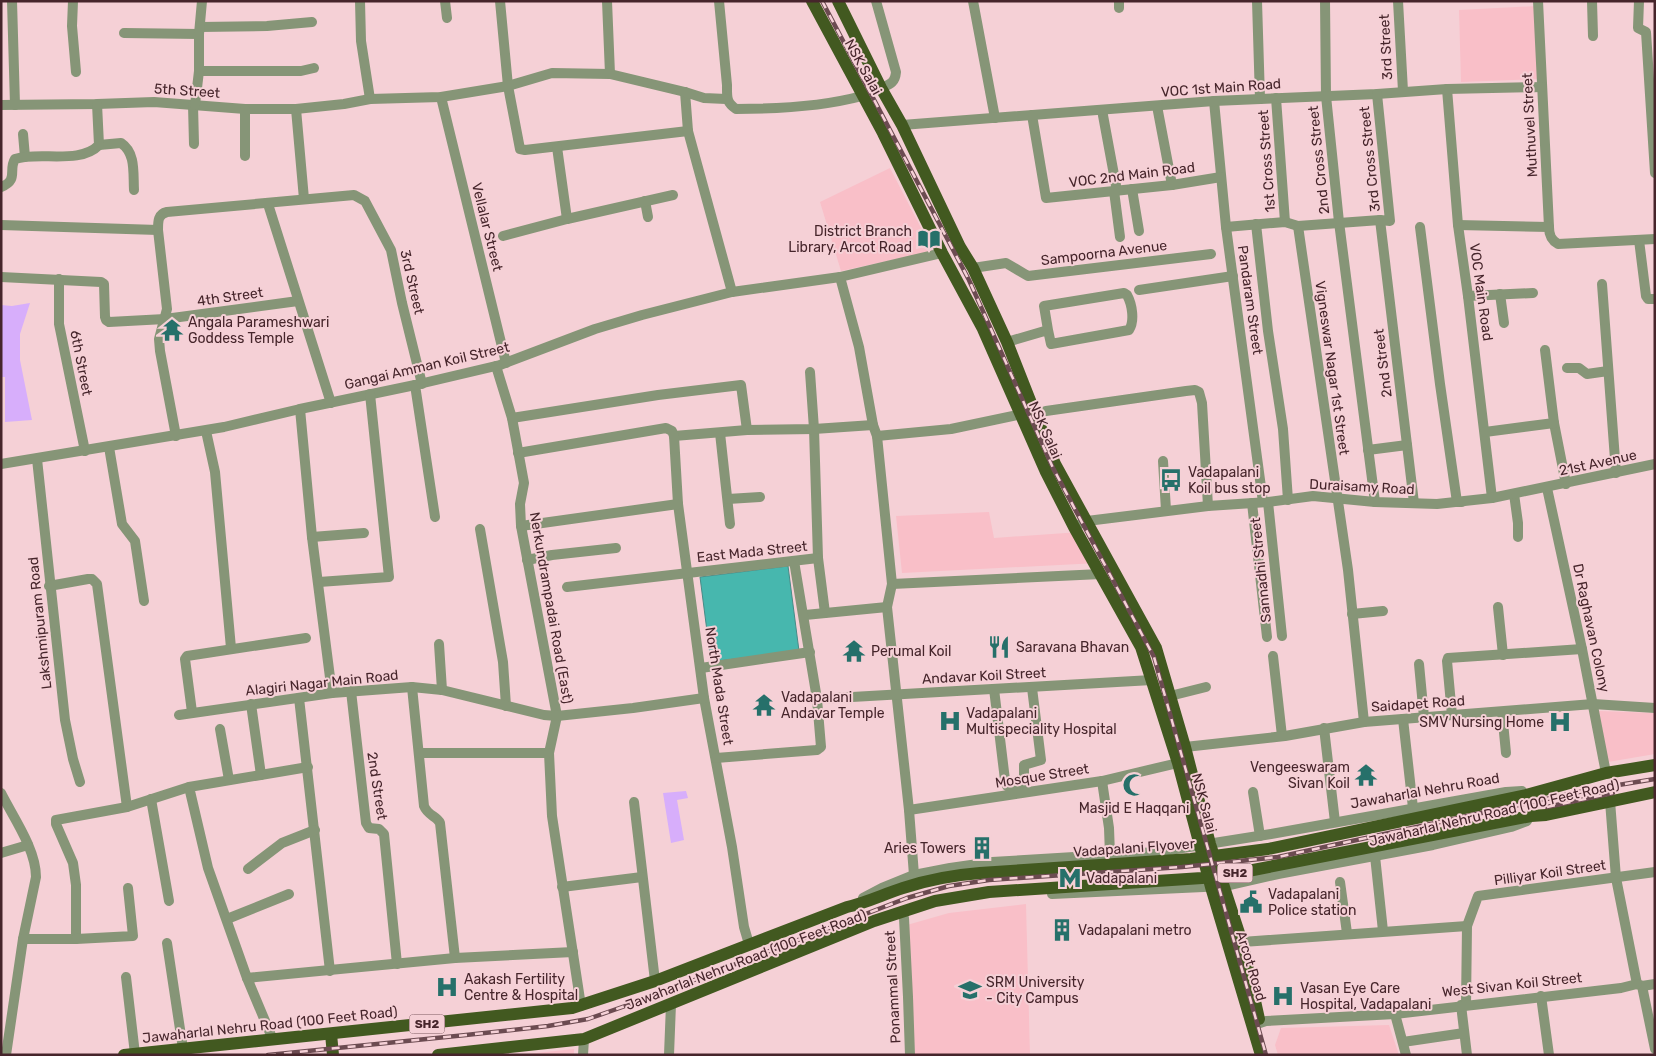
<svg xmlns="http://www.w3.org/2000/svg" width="1656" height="1056" viewBox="0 0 1656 1056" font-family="Rubik,sans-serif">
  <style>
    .built { fill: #f9bfc8 }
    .green { fill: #d7aefb }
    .water { fill: #47b7ae; stroke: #478b87 }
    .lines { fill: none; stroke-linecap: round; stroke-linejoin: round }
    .minor { stroke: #869577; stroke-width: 10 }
    .major { stroke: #425920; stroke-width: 12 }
    .rail-casing { stroke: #6c4b51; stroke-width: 4.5 }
    .rail { stroke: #f5d0d6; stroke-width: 2.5; stroke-dasharray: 8; stroke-linecap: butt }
    .labels { text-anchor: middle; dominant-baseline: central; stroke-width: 4; stroke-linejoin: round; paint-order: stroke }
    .shield { fill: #f5d0d6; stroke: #7a585e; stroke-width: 1 }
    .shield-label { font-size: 12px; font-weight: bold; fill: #46252b }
    .street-label { font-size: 14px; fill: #46252b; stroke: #f5d0d6 }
    .poi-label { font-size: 14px; fill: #46252b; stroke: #f5d0d6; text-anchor: start }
  </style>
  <rect width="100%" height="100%" fill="#f5d0d6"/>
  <g class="built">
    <path d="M1537 6 1540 79 1461 82 1459 10Z"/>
    <path d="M890 168 933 251 841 271 820 202Z"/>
    <path d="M989 512 994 538 1080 532 1098 563 902 573 896 516Z"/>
    <path d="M1599 711 1655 713V754L1608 762Z"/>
    <path d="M1026 904 1030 1055H915L907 925 949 913Z"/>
    <path d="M1389 1025 1399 1055H1278L1275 1045 1281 1028Z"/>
    <path d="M574 1049V1055H517Z"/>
  </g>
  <g class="green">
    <path d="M30 303 20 334V360L32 420 5 422V377H1V305L12 306Z"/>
    <path d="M686 791 688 798 677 800 684 840 671 843 663 793Z"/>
  </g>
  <path class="water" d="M788 566 799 651 711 662 700 577Z"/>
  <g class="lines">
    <g class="minor">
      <path d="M12 1 15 105"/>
      <path d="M73 1 72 26 76 72"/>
      <path d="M360 1 361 41 370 99"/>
      <path d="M445 1 447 18"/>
      <path d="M500 1 508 86 520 149 525 150 688 131"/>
      <path d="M607 1 610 74"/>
      <path d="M719 1 727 85C727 97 726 102 736 109 778 109 821 107 862 96"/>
      <path d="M876 1 896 72C895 83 890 84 881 88"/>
      <path d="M973 1 995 118"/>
      <path d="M1119 1V8"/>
      <path d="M1257 1 1260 99"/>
      <path d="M1325 1 1326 96 1339 222 1375 502"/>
      <path d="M1398 1 1403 91"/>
      <path d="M1538 1 1549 227C1549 235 1551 240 1558 244L1655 239"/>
      <path d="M1592 1 1593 36"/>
      <path d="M1639 1 1638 28 1646 32 1655 173"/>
      <path d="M200 27 267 26 312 22"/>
      <path d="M124 33 199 34"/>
      <path d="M199 71H301L314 68"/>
      <path d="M1447 89 1458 225 1468 296 1492 498"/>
      <path d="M685 92 688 131 732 292"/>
      <path d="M441 97 506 363"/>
      <path d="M1276 98 1285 222"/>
      <path d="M1214 101 1226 227 1263 502"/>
      <path d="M1 105 97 104 154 102 245 109H296L344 104 370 99 441 97 508 86 552 73 610 74 685 92 704 98 726 99"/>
      <path d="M193 105 194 144"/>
      <path d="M195 105 199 71V34L202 1"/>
      <path d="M1157 106 1172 185"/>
      <path d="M245 109V156"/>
      <path d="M296 109 304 199"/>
      <path d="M1102 110 1117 191"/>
      <path d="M1032 115 1046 198 1172 185 1221 177"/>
      <path d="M902 125 1214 101 1377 94 1447 89 1542 87"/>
      <path d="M23 134 25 157"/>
      <path d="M99 145 121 143C136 153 133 173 134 190"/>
      <path d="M557 147 567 219"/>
      <path d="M1 187C19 180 8 170 15 159 39 151 80 165 99 145L97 104"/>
      <path d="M1132 189 1139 231"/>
      <path d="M1114 191 1120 237"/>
      <path d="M645 201 648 217"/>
      <path d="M268 204 331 403"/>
      <path d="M1380 220 1414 503"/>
      <path d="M1256 224 1268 331 1283 429 1288 500"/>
      <path d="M1 225 158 230"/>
      <path d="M1458 225 1549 227"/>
      <path d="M1298 226 1348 570 1364 722"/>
      <path d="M1226 227 1285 222 1298 226 1380 220 1390 221 1377 94"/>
      <path d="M1420 227 1440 384 1457 502H1462"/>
      <path d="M503 236 567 219 673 195"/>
      <path d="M1639 240 1646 296 1648 299H1655"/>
      <path d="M973 268 1006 263 1028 276 1211 254"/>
      <path d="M1 277 101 282 104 284 105 317 106 320 109 322 165 319 298 301"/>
      <path d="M840 277 859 347 873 425 877 436 892 584 887 607 909 810 914 875"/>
      <path d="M59 279V324L85 451"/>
      <path d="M1602 284 1616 473"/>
      <path d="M1139 290 1233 276"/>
      <path d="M1500 294 1504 323"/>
      <path d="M1468 296 1533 293"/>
      <path d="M1007 342 1048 330 1051 344 1129 330C1135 321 1132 304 1127 295L1124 293 1044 306 1048 330"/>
      <path d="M496 366 512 418 524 483 520 504 521 526 557 716 549 753 552 816 581 1006"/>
      <path d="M1567 368H1579L1587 374 1608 371"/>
      <path d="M810 372 814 429 818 558 825 613"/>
      <path d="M415 385 435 517"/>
      <path d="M300 409 312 537 332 693"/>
      <path d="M1035 415 1046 411 1186 391 1195 390 1199 392 1202 403 1208 506"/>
      <path d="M512 418 658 395 741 385 747 430"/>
      <path d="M1554 423 1566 484"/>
      <path d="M206 431 215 472 231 648"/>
      <path d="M1485 432 1554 423 1545 350"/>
      <path d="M720 433 730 524"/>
      <path d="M176 436 160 351 159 339 167 309 158 230C158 221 158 214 167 212L354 195 365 201 391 250 402 303 422 384"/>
      <path d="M674 436 747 430 814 429 873 425"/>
      <path d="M877 436 951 429 1022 414"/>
      <path d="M109 447 122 524 135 541 144 601"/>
      <path d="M1368 450 1407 445"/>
      <path d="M518 453 666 428 672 431 674 436 678 504 704 698 732 847 744 927 749 944"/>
      <path d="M37 459 65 720 73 759 80 782"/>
      <path d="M1163 461 1166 510"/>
      <path d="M1 464 224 427 300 409 415 385 500 365 595 329 642 315 732 292 840 277 942 253"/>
      <path d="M1547 488 1582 649 1606 773"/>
      <path d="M1514 494 1518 523V537"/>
      <path d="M728 499 760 497"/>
      <path d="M1268 502 1282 636"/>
      <path d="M1252 503 1267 637"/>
      <path d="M1080 524 1087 521 1208 506 1268 502 1313 496 1375 502 1437 504 1492 498 1655 464"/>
      <path d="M521 526 678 504"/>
      <path d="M480 529 503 662 506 706"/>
      <path d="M312 537 364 533"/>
      <path d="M527 560 552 555 616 548"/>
      <path d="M319 582 389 577 370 394"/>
      <path d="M892 584 1101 574"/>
      <path d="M49 586 88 579H92L97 584 127 807"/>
      <path d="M567 587 818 558"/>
      <path d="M1498 607 1503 655"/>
      <path d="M1352 614 1383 611"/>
      <path d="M805 615 887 607"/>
      <path d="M439 644 442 690"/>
      <path d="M1273 656 1282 736"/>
      <path d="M1419 664 1424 717"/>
      <path d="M701 668 810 652"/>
      <path d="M412 687 424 806C428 816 437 816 440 823L455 958"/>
      <path d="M994 689 1005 780 1007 786 1009 787 1024 785V765L1041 760 1032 688"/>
      <path d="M351 691 366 823 369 828 379 829 384 834 397 964"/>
      <path d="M1170 696 1206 687"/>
      <path d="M299 698 330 971"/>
      <path d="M817 699 1152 680"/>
      <path d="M251 704 261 775"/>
      <path d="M192 712 185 659 187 656 306 638"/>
      <path d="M1502 712 1506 753"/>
      <path d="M179 715 332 693 412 687 442 690 544 715 557 716 633 708 704 698"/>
      <path d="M1452 715 1447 661 1448 658 1582 649"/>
      <path d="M1403 719 1413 808"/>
      <path d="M1324 728 1335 822"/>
      <path d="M220 729 229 780"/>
      <path d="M1185 747 1285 736 1364 722 1593 704 1655 708"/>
      <path d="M419 753H549"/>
      <path d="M716 758 817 750 821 747 817 699 794 561"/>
      <path d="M1102 781 1109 828 1110 855"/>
      <path d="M1253 792 1260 836"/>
      <path d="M1 793C13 817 36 849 36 877L23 939 6 1055"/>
      <path d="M151 799 169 901"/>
      <path d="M1610 801 1616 878 1637 984"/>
      <path d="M634 802 655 981"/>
      <path d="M909 810 1102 781 1178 763"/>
      <path d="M1 853 28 845"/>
      <path d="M1375 856 1383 931"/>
      <path d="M248 869 282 843 315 830"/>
      <path d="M1340 882 1347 933"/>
      <path d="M562 887 642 877"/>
      <path d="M1052 894 1225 886 1278 874 1433 845 1511 827 1527 821"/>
      <path d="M863 898 882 888 914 875 950 868 992 862 1157 852 1271 834 1506 792 1522 791"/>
      <path d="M904 918 908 997 910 1055"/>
      <path d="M227 919 289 894"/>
      <path d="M23 939H76V885L73 863 56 824V820L127 807 189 787"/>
      <path d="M76 939 133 936 128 888"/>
      <path d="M1242 942 1467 926"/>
      <path d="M167 943 183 1049"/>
      <path d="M126 977 135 1054"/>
      <path d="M247 978 455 958 573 952"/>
      <path d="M1637 984 1642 986 1655 1049"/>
      <path d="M1642 986 1655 984"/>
      <path d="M1541 996 1549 1055"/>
      <path d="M1461 1005 1467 1055"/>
      <path d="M1466 1005 1467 926 1478 896 1655 872"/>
      <path d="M1395 1014 1406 1055"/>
      <path d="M1260 1023 1266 1021 1395 1014 1621 988 1637 984"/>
      <path d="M273 1040 247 978 208 868 189 787 308 767"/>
      <path d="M1403 1042 1464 1033"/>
      <path d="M583 1055 584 1039"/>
      <path d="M669 1055 671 1004"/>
    </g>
    <g class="major">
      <path d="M812 1 883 133 942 253 983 329 1046 472 1074 527 1141 647 1178 763 1211 887 1261 1055"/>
      <path d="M838 1 881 88 902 125 960 247 973 268 1007 342 1055 464 1156 648 1185 747 1210 844 1242 942 1259 1019"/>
      <path d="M331 1034 333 1055"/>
      <path d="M124 1055 572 1008 655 981 847 907C866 903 884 894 903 888 927 880 954 875 980 873L1191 859 1268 849 1526 795 1606 773 1655 765"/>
      <path d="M438 1055 584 1039 874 921 935 901 989 892 1202 878 1248 871 1531 816 1546 815 1655 792"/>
    </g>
    <defs>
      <g id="rail">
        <path d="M822 1 969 280 1053 468 1154 657 1266 1055"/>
        <path d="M1547 807 1613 793"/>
        <path d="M268 1055 466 1035 548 1026 588 1019 645 999 907 898 949 886 989 880 1182 867 1278 857 1588 790 1655 779"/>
      </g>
    </defs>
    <use href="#rail" class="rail-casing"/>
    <use href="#rail" class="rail"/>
  </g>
  <defs>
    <symbol id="library-bare" viewBox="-9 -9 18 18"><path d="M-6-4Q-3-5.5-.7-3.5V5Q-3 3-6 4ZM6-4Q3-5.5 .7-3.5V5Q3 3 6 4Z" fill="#26706a" stroke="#f5d0d6" stroke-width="2.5" paint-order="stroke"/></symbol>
    <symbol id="temple-bare" viewBox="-9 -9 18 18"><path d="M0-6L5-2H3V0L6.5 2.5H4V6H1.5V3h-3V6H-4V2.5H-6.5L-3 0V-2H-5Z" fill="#26706a" stroke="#f5d0d6" stroke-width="2.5" paint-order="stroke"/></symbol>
    <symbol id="bus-bare" viewBox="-9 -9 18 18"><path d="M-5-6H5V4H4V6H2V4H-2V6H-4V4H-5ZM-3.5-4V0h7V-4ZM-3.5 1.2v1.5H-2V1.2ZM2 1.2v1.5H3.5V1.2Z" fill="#26706a" stroke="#f5d0d6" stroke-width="2.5" paint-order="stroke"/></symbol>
    <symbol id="restaurant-bare" viewBox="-9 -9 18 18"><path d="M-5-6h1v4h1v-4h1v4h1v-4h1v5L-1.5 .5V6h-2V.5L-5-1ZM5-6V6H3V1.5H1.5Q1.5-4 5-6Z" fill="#26706a" stroke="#f5d0d6" stroke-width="2.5" paint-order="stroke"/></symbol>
    <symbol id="hospital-bare" viewBox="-9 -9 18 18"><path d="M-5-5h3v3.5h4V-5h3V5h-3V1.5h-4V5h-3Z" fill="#26706a" stroke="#f5d0d6" stroke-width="2.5" paint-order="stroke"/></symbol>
    <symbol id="mosque-bare" viewBox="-9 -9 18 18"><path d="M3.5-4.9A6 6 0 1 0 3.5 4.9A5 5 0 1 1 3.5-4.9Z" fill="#26706a" stroke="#f5d0d6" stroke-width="2.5" paint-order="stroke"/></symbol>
    <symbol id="building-bare" viewBox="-9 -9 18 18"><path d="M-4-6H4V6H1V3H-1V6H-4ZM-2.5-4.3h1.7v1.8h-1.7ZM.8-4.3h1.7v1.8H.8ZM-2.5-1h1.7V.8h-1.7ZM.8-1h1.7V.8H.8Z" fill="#26706a" stroke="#f5d0d6" stroke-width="2.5" paint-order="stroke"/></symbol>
    <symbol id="metro-bare" viewBox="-9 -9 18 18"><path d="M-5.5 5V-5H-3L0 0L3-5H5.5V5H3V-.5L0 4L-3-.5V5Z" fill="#26706a" stroke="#f5d0d6" stroke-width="2.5" paint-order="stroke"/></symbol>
    <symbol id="civic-bare" viewBox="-9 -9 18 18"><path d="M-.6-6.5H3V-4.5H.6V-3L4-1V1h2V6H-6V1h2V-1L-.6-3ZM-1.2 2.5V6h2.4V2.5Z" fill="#26706a" stroke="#f5d0d6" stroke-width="2.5" paint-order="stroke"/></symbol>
    <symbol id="university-bare" viewBox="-9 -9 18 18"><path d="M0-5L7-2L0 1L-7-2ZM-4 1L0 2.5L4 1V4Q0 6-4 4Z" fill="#26706a" stroke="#f5d0d6" stroke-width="2.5" paint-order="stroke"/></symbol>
  </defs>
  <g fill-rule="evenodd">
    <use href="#library-bare" x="913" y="223" width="32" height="32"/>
    <use href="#temple-bare" x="156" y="314" width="32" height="32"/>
    <use href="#bus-bare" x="1155" y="464" width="32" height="32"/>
    <use href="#restaurant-bare" x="983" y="631" width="32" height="32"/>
    <use href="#temple-bare" x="838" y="635" width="32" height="32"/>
    <use href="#temple-bare" x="748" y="689" width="32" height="32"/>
    <use href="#hospital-bare" x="934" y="705" width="32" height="32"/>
    <use href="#hospital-bare" x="1544" y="706" width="32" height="32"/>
    <use href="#temple-bare" x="1350" y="759" width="32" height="32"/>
    <use href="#mosque-bare" x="1118" y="769" width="32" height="32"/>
    <use href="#building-bare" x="966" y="832" width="32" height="32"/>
    <use href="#metro-bare" x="1054" y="862" width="32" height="32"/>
    <use href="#civic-bare" x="1235" y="886" width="32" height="32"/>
    <use href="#building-bare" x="1046" y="914" width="32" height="32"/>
    <use href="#hospital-bare" x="431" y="971" width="32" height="32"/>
    <use href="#university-bare" x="954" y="974" width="32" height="32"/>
    <use href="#hospital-bare" x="1267" y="980" width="32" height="32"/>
  </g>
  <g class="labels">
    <g class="shield">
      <rect x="1217.5" y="863.5" width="35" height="19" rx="4"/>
      <rect x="409.5" y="1014.5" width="35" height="19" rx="4"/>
    </g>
    <g class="shield-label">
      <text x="1235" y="873">SH2</text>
      <text x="427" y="1024">SH2</text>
    </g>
    <g class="street-label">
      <text transform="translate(1386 47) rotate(-93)">3rd Street</text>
      <text transform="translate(863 67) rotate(61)">NSK Salai</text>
      <text transform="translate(1221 88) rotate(-4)">VOC 1st Main Road</text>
      <text transform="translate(187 91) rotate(4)">5th Street</text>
      <text transform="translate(1530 125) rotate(-93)">Muthuvel Street</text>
      <text transform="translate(1370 159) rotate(-96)">3rd Cross Street</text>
      <text transform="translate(1319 160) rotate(-96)">2nd Cross Street</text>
      <text transform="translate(1267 161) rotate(-94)">1st Cross Street</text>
      <text transform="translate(1132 175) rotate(-7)">VOC 2nd Main Road</text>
      <text transform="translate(487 227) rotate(76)">Vellalar Street</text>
      <text transform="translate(1104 253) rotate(-7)">Sampoorna Avenue</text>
      <text transform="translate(412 282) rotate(77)">3rd Street</text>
      <text transform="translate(1481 292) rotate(82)">VOC Main Road</text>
      <text transform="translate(230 297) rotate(-8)">4th Street</text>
      <text transform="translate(1250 300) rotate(82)">Pandaram Street</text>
      <text transform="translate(81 363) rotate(79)">6th Street</text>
      <text transform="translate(1383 363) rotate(-97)">2nd Street</text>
      <text transform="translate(427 366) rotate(-13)">Gangai Amman Koil Street</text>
      <text transform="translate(1332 368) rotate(82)">Vigneswar Nagar 1st Street</text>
      <text transform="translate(1045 430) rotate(66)">NSK Salai</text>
      <text transform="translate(1598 463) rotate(-12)">21st Avenue</text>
      <text transform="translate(1362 487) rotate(3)">Duraisamy Road</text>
      <text transform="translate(752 552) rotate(-6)">East Mada Street</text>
      <text transform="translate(1261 570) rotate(-96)">Sannadhi Street</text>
      <text transform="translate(551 608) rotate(80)">Nerkundrampadai Road (East)</text>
      <text transform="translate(40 623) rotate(-96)">Lakshmipuram Road</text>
      <text transform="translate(1591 628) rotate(78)">Dr Raghavan Colony</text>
      <text transform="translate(984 676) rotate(-3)">Andavar Koil Street</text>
      <text transform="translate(322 683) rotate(-6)">Alagiri Nagar Main Road</text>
      <text transform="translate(719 686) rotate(81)">North Mada Street</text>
      <text transform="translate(1418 704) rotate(-4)">Saidapet Road</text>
      <text transform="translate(1042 776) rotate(-9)">Mosque Street</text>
      <text transform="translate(377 786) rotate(81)">2nd Street</text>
      <text transform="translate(1425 791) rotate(-10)">Jawaharlal Nehru Road</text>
      <text transform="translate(1204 803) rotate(75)">NSK Salai</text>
      <text transform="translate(1494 813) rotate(-13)">Jawaharlal Nehru Road (100 Feet Road)</text>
      <text transform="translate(1134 848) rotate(-4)">Vadapalani Flyover</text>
      <text transform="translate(1550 873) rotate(-8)">Pilliyar Koil Street</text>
      <text transform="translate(746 960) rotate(-21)">Jawaharlal Nehru Road (100 Feet Road)</text>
      <text transform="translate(1251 966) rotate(73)">Arcot Road</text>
      <text transform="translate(1512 985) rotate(-6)">West Sivan Koil Street</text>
      <text transform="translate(893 987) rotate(-93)">Ponammal Street</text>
      <text transform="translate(270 1025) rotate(-6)">Jawaharlal Nehru Road (100 Feet Road)</text>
    </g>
    <g class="poi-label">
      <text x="912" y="231" text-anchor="end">District Branch<tspan x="912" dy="16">Library, Arcot Road</tspan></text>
      <text x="188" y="322">Angala Parameshwari<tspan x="188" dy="16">Goddess Temple</tspan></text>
      <text x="1188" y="472">Vadapalani<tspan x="1188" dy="16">Koil bus stop</tspan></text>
      <text x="1016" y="647">Saravana Bhavan</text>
      <text x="871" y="651">Perumal Koil</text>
      <text x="781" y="697">Vadapalani<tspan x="781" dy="16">Andavar Temple</tspan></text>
      <text x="966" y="713">Vadapalani<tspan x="966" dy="16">Multispeciality Hospital</tspan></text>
      <text x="1544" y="722" text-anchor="end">SMV Nursing Home</text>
      <text x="1350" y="767" text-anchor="end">Vengeeswaram<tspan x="1350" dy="16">Sivan Koil</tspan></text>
      <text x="1134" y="808" text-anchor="middle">Masjid E Haqqani</text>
      <text x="966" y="848" text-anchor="end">Aries Towers</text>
      <text x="1086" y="878">Vadapalani</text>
      <text x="1268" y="894">Vadapalani<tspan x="1268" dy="16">Police station</tspan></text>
      <text x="1078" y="930">Vadapalani metro</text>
      <text x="464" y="979">Aakash Fertility<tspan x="464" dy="16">Centre &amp; Hospital</tspan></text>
      <text x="986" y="982">SRM University<tspan x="986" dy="16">- City Campus</tspan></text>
      <text x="1300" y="988">Vasan Eye Care<tspan x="1300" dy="16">Hospital, Vadapalani</tspan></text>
    </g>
  </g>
  <rect width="1656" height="1056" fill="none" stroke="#46252b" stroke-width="5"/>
</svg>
